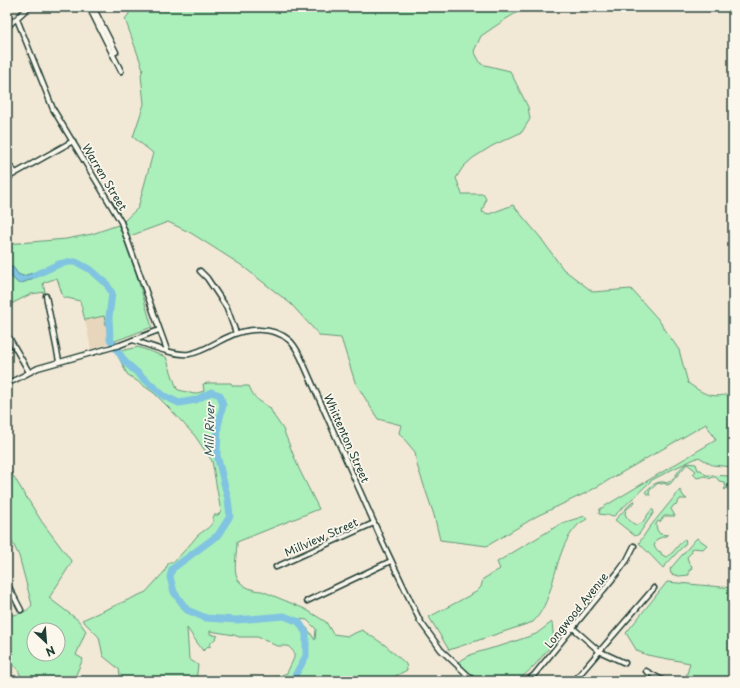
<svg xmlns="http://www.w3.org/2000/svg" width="740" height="688" viewBox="0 0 740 688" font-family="'Playpen Sans',sans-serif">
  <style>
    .built { fill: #e7d6bc }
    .green { fill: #abefba; stroke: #659677; fill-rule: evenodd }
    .water { fill: #80c4e1; stroke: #598e9c }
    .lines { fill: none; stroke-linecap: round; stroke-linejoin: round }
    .river { stroke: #80c4e1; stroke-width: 7 }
    .minor-casing { stroke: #1f3d34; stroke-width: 7 }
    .minor { stroke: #fbf7ec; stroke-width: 4 }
    .rail { stroke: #1f3d34; stroke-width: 1; stroke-dasharray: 6 3; stroke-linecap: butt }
    .labels { text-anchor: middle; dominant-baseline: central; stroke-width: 3.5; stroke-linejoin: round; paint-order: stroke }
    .street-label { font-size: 11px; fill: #1f3d34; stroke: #fbf7ec }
    .water-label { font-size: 12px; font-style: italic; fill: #375f5f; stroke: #fbf7ec }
  </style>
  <rect width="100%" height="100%" fill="#f2e8d6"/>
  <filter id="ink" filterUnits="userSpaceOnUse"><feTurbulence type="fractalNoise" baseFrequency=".025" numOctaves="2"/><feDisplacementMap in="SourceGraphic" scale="8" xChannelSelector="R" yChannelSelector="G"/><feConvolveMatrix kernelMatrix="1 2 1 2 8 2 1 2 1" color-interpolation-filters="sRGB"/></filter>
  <g filter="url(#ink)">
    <path class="built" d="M104 316 110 343 91 349 85 320Z"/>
    <g class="green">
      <path d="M128 7H526L506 19 481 36 474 51 481 64 510 71 528 107 530 119 522 132 492 146 473 158 463 167 456 178 462 194H483L486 199 482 212 489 214 513 205 540 237 563 269 593 292 631 289 658 319 679 350 688 383C705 395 712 399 733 393V467L712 465 699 457 673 469 652 480 614 516 599 514 600 509 716 440 706 424 588 492 537 516 487 546 440 540 434 515 417 465 415 452 399 433 401 425 378 419 355 382 341 338 320 336 291 304 241 265 191 233 168 222 130 236 124 221 138 208 153 153 133 137 144 104 141 75 143 69 125 19 129 14Z"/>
      <path d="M118 225 122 234 136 273 152 327 110 343 104 316 85 320 80 301 63 297 57 278 43 283 45 292 31 294 7 306V244L66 239 92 234Z"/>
      <path d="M138 347 166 357 177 389 179 390 194 394 204 391 203 384 208 383H231L233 386H249C256 402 258 399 270 408L274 416 283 429 299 469 319 509 237 542C237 550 234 567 236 575 238 585 252 591 262 591L305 609 326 622 333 634 348 636 362 630 385 645 406 664 407 670 386 681H266L287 673 294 658V652L288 646H278L272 644 269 641 257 637H239L234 635 210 631V634L218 636 210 644V647L208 646 203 651 187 628 189 659 198 665 196 681H175L170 680 169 681H121L119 669 103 656 99 637 82 620 146 592 164 572 169 562H174C182 553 190 545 197 536 202 531 211 528 213 521 213 519 213 517 214 515H218L221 512 212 461 195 436 172 411 154 393 127 374 116 352ZM292 618 307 620 316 629 315 640 307 628Z"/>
      <path d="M687 463 696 464 698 470H701L706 475 730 476 733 480 725 490 724 489 726 487 724 482 719 481 716 477H712L710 479 705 476 697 478 693 474 696 471 687 464 670 484 667 485 664 483 662 484 658 483 650 490 649 493 650 496 645 492C651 486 658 479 667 483 676 479 678 468 687 463Z"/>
      <path d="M7 466 42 522 72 562 49 598 78 620 86 631 76 655 83 659 73 681H23L17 668 7 662V615C15 616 28 612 32 605L19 556 7 531ZM34 630H58V654H34Z"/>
      <path d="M680 490 684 497 687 499H680L677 504 674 505 671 509 675 516H664L660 522 658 521 656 524 657 530 660 534 668 535 657 539 654 546 658 551 661 552V554L666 557 672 553 683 540H685L686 543 663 568 639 543 649 528Z"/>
      <path d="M634 500 635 502 626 510 625 514C627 519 632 523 636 525L642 523 651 510H653L654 512 639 534 635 536 615 520Z"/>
      <path d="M585 516 587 519C584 521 579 523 577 526 552 552 557 598 533 622L449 650 429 617 476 592 481 587 483 579 500 569 497 562 562 523Z"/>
      <path d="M697 538 707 545 703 549 693 548 691 549 692 552 687 557 689 563 692 566 691 570H689V575L679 576 671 574 670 569 695 540Z"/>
      <path d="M667 582 733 588V681H685L690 663 647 655 637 651 626 633Z"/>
      <path d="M552 622 554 642 535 665 519 680 516 681H477L458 662 472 654 507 644 536 634Z"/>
    </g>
    <path class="water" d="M7 267H13L18 274 23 276 48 268 30 280 19 284 7 273Z"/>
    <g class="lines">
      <path class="river" d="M35 275 59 264 69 262H76L91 270 106 283 112 293 109 317 110 339 125 362 164 396 179 403 196 400 211 392 220 395 223 405 218 426 217 455 228 499 230 516 218 535 172 569 170 577 174 592 187 610 206 618 236 620 284 616 299 622 306 633V656L292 681"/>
      <defs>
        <g id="minor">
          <path d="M89 7 121 71"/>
          <path d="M93 7 116 52 112 54"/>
          <path d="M17 19 53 109 121 222 167 350"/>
          <path d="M7 27 29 7"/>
          <path d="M7 163 15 172"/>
          <path d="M7 178 73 141"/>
          <path d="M200 271 207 278 227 308 236 333"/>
          <path d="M46 296 59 361"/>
          <path d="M7 334 29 372"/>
          <path d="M133 340C148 345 175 356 189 354 203 352 216 342 228 337 246 328 273 326 289 340 295 345 298 352 301 358L383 543 420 621 441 650 474 681"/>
          <path d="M7 384 38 368 120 345 159 330"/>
          <path d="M276 567 374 523"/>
          <path d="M7 583 21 610"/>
          <path d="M307 601 391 561"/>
          <path d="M572 627 599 651 625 663"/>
          <path d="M646 671 664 681"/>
          <path d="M526 681 534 675 619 571 627 560 634 546"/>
          <path d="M574 681 654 588"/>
        </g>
      </defs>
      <use href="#minor" class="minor-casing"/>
      <use href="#minor" class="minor"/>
      <path class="rail" d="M730 7 733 9"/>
    </g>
  </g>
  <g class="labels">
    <g class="street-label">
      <text transform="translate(105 177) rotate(59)">Warren Street</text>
      <text transform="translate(347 438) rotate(66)">Whittenton Street</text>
      <text transform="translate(321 537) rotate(-24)">Millview Street</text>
      <text transform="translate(576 610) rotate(-51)">Longwood Avenue</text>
    </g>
    <g class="water-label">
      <text transform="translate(209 430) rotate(-89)">Mill River</text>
    </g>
  </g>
  <rect width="740" height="688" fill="none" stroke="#fbf7ec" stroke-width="24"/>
  <rect x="12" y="12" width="716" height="664" fill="none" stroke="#1f3d34" stroke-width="1.5" filter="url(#ink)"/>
  <g transform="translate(46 642) rotate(154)"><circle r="19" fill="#fbf7ec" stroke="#a3ada2"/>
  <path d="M0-3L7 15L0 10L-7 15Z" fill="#1f3d34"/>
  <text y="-6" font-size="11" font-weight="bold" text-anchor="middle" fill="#1f3d34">N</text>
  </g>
</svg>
